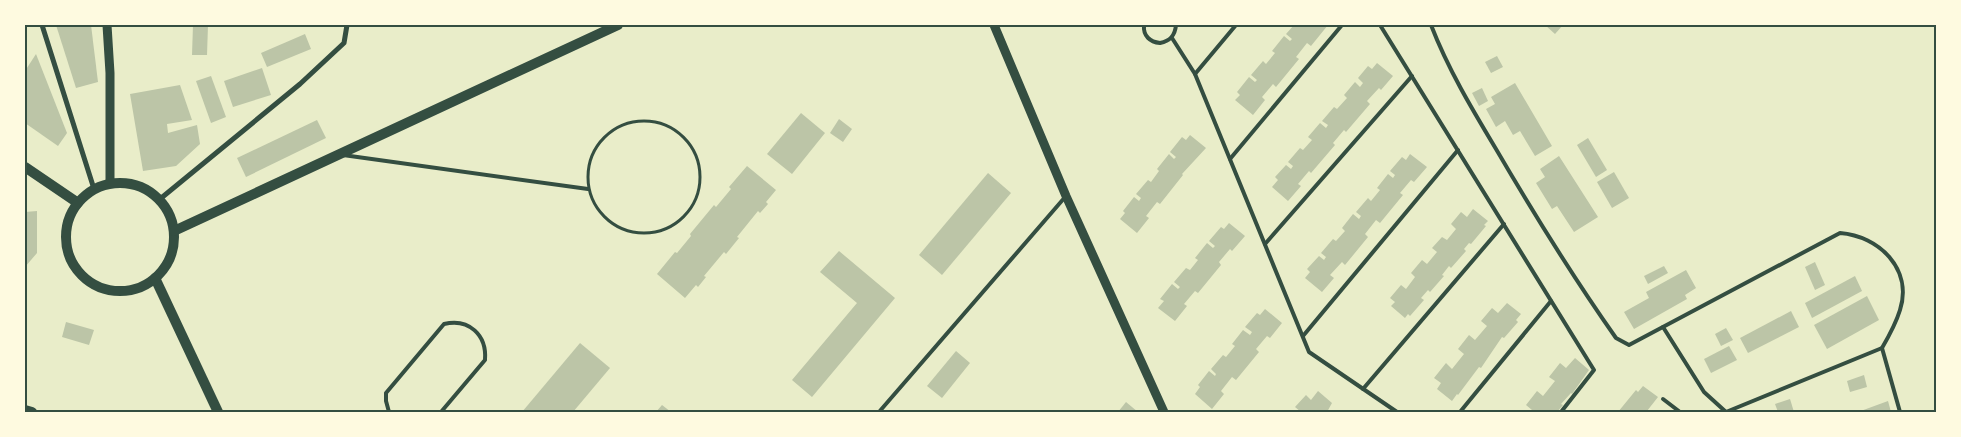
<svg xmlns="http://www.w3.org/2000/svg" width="1961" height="437" viewBox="0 0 1961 437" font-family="Roboto,sans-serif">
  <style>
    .building { fill: #bcc5a7 }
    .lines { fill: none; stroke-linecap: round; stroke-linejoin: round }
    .path { stroke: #344e41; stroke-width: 3 }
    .service { stroke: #344e41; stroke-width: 4 }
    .minor { stroke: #344e41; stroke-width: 5 }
    .tertiary { stroke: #344e41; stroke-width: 9 }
    .secondary { stroke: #344e41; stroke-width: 10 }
    .neatline { fill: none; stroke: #344e41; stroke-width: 2 }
  </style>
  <rect width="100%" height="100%" fill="#e9edc9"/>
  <g class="building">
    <path d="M56 25H91L98 82 76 88Z"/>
    <path d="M193 25H208L207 55H192Z"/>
    <path d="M1294 25H1328L1311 46 1307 43 1296 57 1299 59 1276 87 1273 84 1262 97 1265 100 1253 115 1235 100 1240 95 1237 92 1249 77 1255 82 1257 80 1251 75 1263 61 1266 64 1275 53 1272 51 1284 36 1290 41 1292 39 1286 34Z"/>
    <path d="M1545 25H1563L1555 34Z"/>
    <path d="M305 34 311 49 267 67 261 53Z"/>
    <path d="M36 54 67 133 58 146 25 123V71Z"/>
    <path d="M1497 56 1503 67 1491 73 1485 62Z"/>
    <path d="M1377 63 1393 76 1381 90 1379 88 1367 101 1370 104 1346 132 1344 130 1333 143 1335 145 1311 173 1309 171 1298 184 1301 186 1288 201 1272 187 1278 180 1275 177 1286 165 1291 169 1293 166 1288 162 1300 148 1303 150 1312 140 1308 137 1320 123 1326 128 1328 125 1322 121 1334 107 1337 109 1347 98 1344 95 1355 82 1360 87 1363 83 1358 78 1368 66 1372 69Z"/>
    <path d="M262 68 271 95 233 107 224 81Z"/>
    <path d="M211 76 226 117 211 123 196 81Z"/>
    <path d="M1515 83 1552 146 1535 156 1520 131 1513 135 1505 121 1496 127 1486 109 1495 104 1491 97Z"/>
    <path d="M180 85 192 120 167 124 168 133 197 125 200 144 176 166 143 171 130 94Z"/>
    <path d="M1482 88 1488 101 1479 106 1472 93Z"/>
    <path d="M801 113 825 133 792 174 767 154Z"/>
    <path d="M839 119 852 129 843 142 830 133Z"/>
    <path d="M317 120 326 138 246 177 237 158Z"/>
    <path d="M1190 135 1206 148 1182 174 1183 175 1160 204 1157 202 1146 216 1149 218 1137 233 1120 219 1125 213 1123 211 1134 197 1139 201 1141 198 1136 194 1148 180 1151 182 1159 171 1157 169 1169 154 1174 159 1176 157 1170 152 1182 137 1186 140Z"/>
    <path d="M1588 138 1607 170 1596 177 1577 145Z"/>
    <path d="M1410 154 1427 167 1414 182 1411 180 1400 193 1403 195 1380 223 1376 220 1365 234 1368 237 1345 265 1342 262 1330 275 1334 278 1322 292 1305 278 1310 272 1307 269 1319 256 1324 260 1326 257 1321 253 1333 239 1336 241 1345 231 1342 228 1353 214 1359 219 1361 216 1356 212 1368 198 1371 201 1380 190 1377 188 1388 174 1393 178 1395 175 1390 171 1402 157 1406 160Z"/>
    <path d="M1559 156 1598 217 1574 232 1557 206 1552 209 1536 183 1545 177 1540 169Z"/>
    <path d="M747 166 776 190 766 202 768 204 760 213 758 211 737 237 739 238 726 254 724 252 704 276 706 277 698 287 696 285 685 298 657 274 675 252 677 253 691 236 690 234 714 205 716 207 731 189 729 187Z"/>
    <path d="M1614 172 1629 198 1612 208 1597 182Z"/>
    <path d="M988 173 1011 193 942 275 919 255Z"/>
    <path d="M1473 209 1488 221 1484 225 1486 226 1471 244 1469 243 1464 249 1466 251 1451 268 1449 266 1442 275 1444 276 1430 292 1428 290 1421 298 1424 300 1410 316 1408 314 1405 318 1391 306 1395 302 1390 298 1401 285 1406 289 1415 277 1411 273 1422 260 1427 264 1437 252 1432 248 1442 237 1447 240 1456 229 1451 224 1461 212 1467 217Z"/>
    <path d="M37 211V253L25 267V212Z"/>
    <path d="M1229 223 1245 236 1232 251 1230 249 1219 262 1221 265 1198 293 1195 291 1184 304 1187 306 1175 321 1158 308 1164 301 1160 299 1172 284 1178 289 1180 287 1174 282 1186 268 1190 270 1198 260 1195 258 1207 243 1213 248 1215 246 1209 241 1221 227 1224 229Z"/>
    <path d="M839 251 895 298 812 397 792 380 857 303 820 272Z"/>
    <path d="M1815 262 1825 285 1815 290 1805 267Z"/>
    <path d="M1664 266 1668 273 1648 284 1644 276Z"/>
    <path d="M1686 270 1696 288 1685 295 1687 299 1634 329 1624 312 1649 298 1646 292Z"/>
    <path d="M1855 276 1862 291 1812 318 1805 303Z"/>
    <path d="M1867 296 1879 320 1827 349 1814 325Z"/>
    <path d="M1507 303 1521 314 1516 320 1518 322 1504 338 1502 337 1481 368 1479 367 1458 395 1457 394 1452 401 1437 389 1441 383 1434 378 1446 363 1452 369 1464 354 1458 349 1469 335 1475 340 1487 326 1481 321 1492 308 1498 313Z"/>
    <path d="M1265 309 1282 323 1270 338 1267 336 1256 349 1259 352 1236 380 1232 377 1221 391 1224 394 1212 409 1195 394 1200 387 1198 385 1209 371 1215 376 1216 374 1211 369 1223 355 1226 357 1235 346 1232 344 1243 330 1250 335 1252 332 1245 327 1257 313 1260 315Z"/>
    <path d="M1791 311 1799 327 1748 353 1740 338Z"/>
    <path d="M66 322 94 330 89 345 62 337Z"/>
    <path d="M1726 328 1733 340 1721 346 1715 334Z"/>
    <path d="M580 343 610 368 573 412H522Z"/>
    <path d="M1729 346 1737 360 1711 373 1704 359Z"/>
    <path d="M956 351 970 363 942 398 927 386Z"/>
    <path d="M1575 358 1589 370 1572 394 1571 393 1561 404 1563 405 1557 412H1530L1532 410 1526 405 1537 391 1543 396 1555 381 1549 377 1560 363 1566 368Z"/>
    <path d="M1864 375 1867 387 1850 392 1847 381Z"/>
    <path d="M1643 386 1658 397 1647 411 1645 410 1643 412H1618L1636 390 1638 392Z"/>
    <path d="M1318 391 1332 403 1327 412H1301L1295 407 1306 395 1311 400Z"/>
    <path d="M1790 399 1794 412H1778L1775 404Z"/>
    <path d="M1888 401 1891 412H1858Z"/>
    <path d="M1126 402 1138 412H1118Z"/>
    <path d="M662 405 671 412H656Z"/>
  </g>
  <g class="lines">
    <circle class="path" cx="644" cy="177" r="56"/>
    <g class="service">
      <path d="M1144 25C1143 36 1150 42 1160 43 1170 41 1175 36 1176 25"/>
      <path d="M1380 25 1594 370 1561 412"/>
      <path d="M1431 25C1448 69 1472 109 1496 149 1534 214 1573 277 1616 338L1629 345 1840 233C1879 236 1913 269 1900 310 1896 323 1889 336 1882 348L1900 412"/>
      <path d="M1172 38 1195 74 1309 352 1397 412"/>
      <path d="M1195 74 1236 25"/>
      <path d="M343 155 588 189"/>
      <path d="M1230 159 1342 25"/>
      <path d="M1265 244 1412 76"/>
      <path d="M1663 327 1704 392 1726 412"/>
      <path d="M1303 336 1458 150"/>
      <path d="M1363 389 1504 224"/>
      <path d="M1663 399 1680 412"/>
      <path d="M389 412 386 401V393L444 324C469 318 487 335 485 360L441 412"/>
      <path d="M879 412 1066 196"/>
      <path d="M1460 412 1551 301"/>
      <path d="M1726 412 1882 348"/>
    </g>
    <g class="minor">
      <path d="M42 25 94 189"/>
      <path d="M160 199 300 84 344 43 347 25"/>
    </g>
    <g class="tertiary">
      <path d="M107 25 110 73V183"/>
      <path d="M994 25 1066 196 1164 412"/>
    </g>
    <g class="secondary">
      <path d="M25 167 78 203"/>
      <circle cx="120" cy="237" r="54"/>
      <path d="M174 231 618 25"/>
      <path d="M155 278 218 412"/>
      <path d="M25 410 32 412"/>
    </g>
  </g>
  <rect width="1961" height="437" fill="none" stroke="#fefae0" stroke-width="52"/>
  <rect x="26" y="26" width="1909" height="385" class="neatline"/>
</svg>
